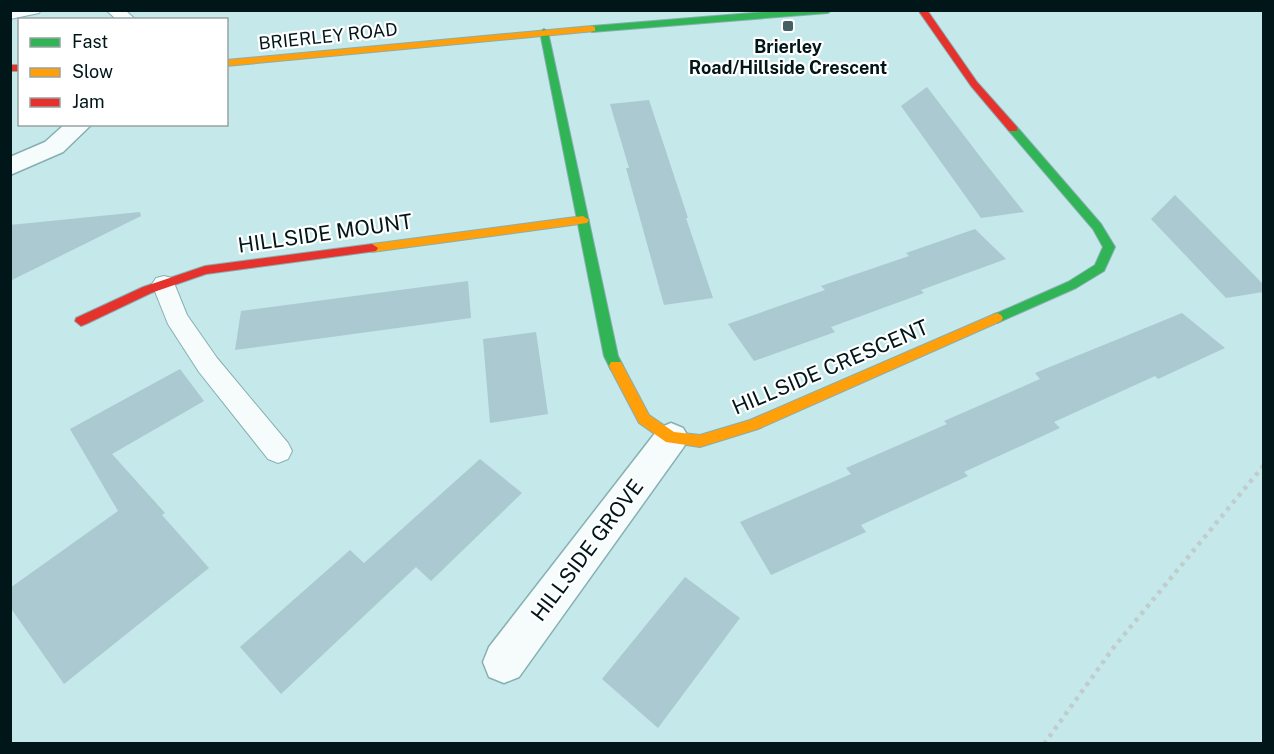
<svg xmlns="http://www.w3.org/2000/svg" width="1274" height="754" viewBox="0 0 1274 754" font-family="'Public Sans',sans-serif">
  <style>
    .building { fill: #aac9d0 }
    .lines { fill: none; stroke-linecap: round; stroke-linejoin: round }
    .lane-casing { stroke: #86afb2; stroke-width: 2 }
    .street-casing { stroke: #86afb2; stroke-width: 3 }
    .fast-casing { stroke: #86afb2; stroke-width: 2 }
    .slow-casing { stroke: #86afb2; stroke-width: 2 }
    .jam-casing { stroke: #86afb2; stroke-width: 2 }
    .path { stroke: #c2cccc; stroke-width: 4.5; stroke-dasharray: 4 5; stroke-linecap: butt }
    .lane { fill: #f6fcfc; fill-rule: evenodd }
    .street { fill: #f6fcfc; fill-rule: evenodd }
    .fast { fill: #30b455; fill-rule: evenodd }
    .slow { fill: #ff9f0a; fill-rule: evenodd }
    .jam { fill: #e5322d; fill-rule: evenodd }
    .poi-dot { fill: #456062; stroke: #fff; stroke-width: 2 }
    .labels { text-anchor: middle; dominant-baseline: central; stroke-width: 4.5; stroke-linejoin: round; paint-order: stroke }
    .far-street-label { font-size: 18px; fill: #001618; stroke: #fff }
    .far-poi-label { font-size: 18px; font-weight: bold; fill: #001618; stroke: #fff }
    .street-label { font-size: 21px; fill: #001618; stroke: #fff }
  </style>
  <rect width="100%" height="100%" fill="#c5e8eb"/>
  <g class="building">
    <path d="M927 87 985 163 1024 212 981 218 901 106Z"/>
    <path d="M649 100 688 218H686L713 298 664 305 626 168H629L610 104Z"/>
    <path d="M1175 195 1263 284V292L1226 298 1151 219Z"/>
    <path d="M140 212 141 216 10 281V225Z"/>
    <path d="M975 229 1006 259 921 290 924 293 831 327 835 332 754 361 728 324 825 290 821 286 909 256 906 253Z"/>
    <path d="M468 281 471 318 235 350 241 311Z"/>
    <path d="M1182 313 1225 348 1158 379 1155 376 1054 422 1060 428 964 472 968 476 861 525 866 532 771 575 740 522 851 474 846 468 947 424 944 421 1040 379 1035 373Z"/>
    <path d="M536 332 548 414 490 423 483 339Z"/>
    <path d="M180 369 204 401 112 454 165 513 162 515 209 568 64 684 10 607V588L118 511 70 429Z"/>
    <path d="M480 459 522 493 431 581 416 567 281 694 240 647 350 550 364 563Z"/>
    <path d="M685 577 740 618 658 728 602 679Z"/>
  </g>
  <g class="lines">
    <defs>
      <g id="lane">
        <path d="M10 10H41L39 13 10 19Z"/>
        <path d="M106 10H125L136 20H117Z"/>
        <path d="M164 276 172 278 187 315 217 358 288 443 292 451 288 459 278 463 268 459 199 372 168 324 152 284 156 278Z"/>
      </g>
      <g id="street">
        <path d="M65 124H92L63 152 10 175V157L45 142Z"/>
        <path d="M671 423 683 428 689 438 683 448 519 677 504 683 489 677 483 662 489 647 659 428Z"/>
      </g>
      <g id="fast">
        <path d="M790 10H832L828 13 592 32 588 29 592 26Z"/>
        <path d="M544 29 548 32 618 356 623 366 621 370H611L604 356 540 32Z"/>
        <path d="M1013 126 1017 127 1101 224 1115 247 1104 271 1076 288 997 323 993 321 991 318 993 315 1068 282 1095 265 1103 247 1093 229 1009 131 1008 129Z"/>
      </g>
      <g id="slow">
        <path d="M592 26 595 27V31L226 66V60Z"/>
        <path d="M583 216 589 220 587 223 372 252 366 248 372 244Z"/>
        <path d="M997 313 1001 315 1003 318 1001 321 758 429 700 447 666 442 639 423 609 366 611 362H621L649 415 674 432 700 435 750 420Z"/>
      </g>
      <g id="jam">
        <path d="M918 10H927L977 82 1017 127V131H1009L971 86Z"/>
        <rect x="10" y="65" width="10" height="6"/>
        <path d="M372 244 378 248 376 251 206 274 151 293 86 324 81 326 75 321 76 318 143 287 205 266Z"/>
      </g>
    </defs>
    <use href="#lane" class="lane-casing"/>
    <use href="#street" class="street-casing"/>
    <use href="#fast" class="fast-casing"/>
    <use href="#slow" class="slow-casing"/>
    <use href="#jam" class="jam-casing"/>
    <path class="path" d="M1044 744 1114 647 1264 465"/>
    <use href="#lane" class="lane"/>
    <use href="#street" class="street"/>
    <use href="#fast" class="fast"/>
    <use href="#slow" class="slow"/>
    <use href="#jam" class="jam"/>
  </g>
  <rect class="poi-dot" x="782" y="20" width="12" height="12" rx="3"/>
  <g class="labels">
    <g class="far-street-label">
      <text transform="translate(328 36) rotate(-6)">BRIERLEY ROAD</text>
    </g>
    <g class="far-poi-label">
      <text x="788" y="46">Brierley<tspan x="788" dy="21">Road/Hillside Crescent</tspan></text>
    </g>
    <g class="street-label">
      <text transform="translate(325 233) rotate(-8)">HILLSIDE MOUNT</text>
      <text transform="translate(830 367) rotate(-23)">HILLSIDE CRESCENT</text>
      <text transform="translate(587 550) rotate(-53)">HILLSIDE GROVE</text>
    </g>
  </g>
  <rect width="1274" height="754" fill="none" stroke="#001618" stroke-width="24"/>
  <rect x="18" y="18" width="210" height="108" fill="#ffffff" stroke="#99a2a3" stroke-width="1.5"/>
  <rect x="30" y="38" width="30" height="9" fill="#30b455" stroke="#99a2a3" stroke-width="1.5"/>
  <text x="72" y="48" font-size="18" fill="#001618">Fast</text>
  <rect x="30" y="68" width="30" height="9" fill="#ff9f0a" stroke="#99a2a3" stroke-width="1.5"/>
  <text x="72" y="78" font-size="18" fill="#001618">Slow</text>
  <rect x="30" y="98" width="30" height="9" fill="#e5322d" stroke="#99a2a3" stroke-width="1.5"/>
  <text x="72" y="108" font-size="18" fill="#001618">Jam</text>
</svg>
